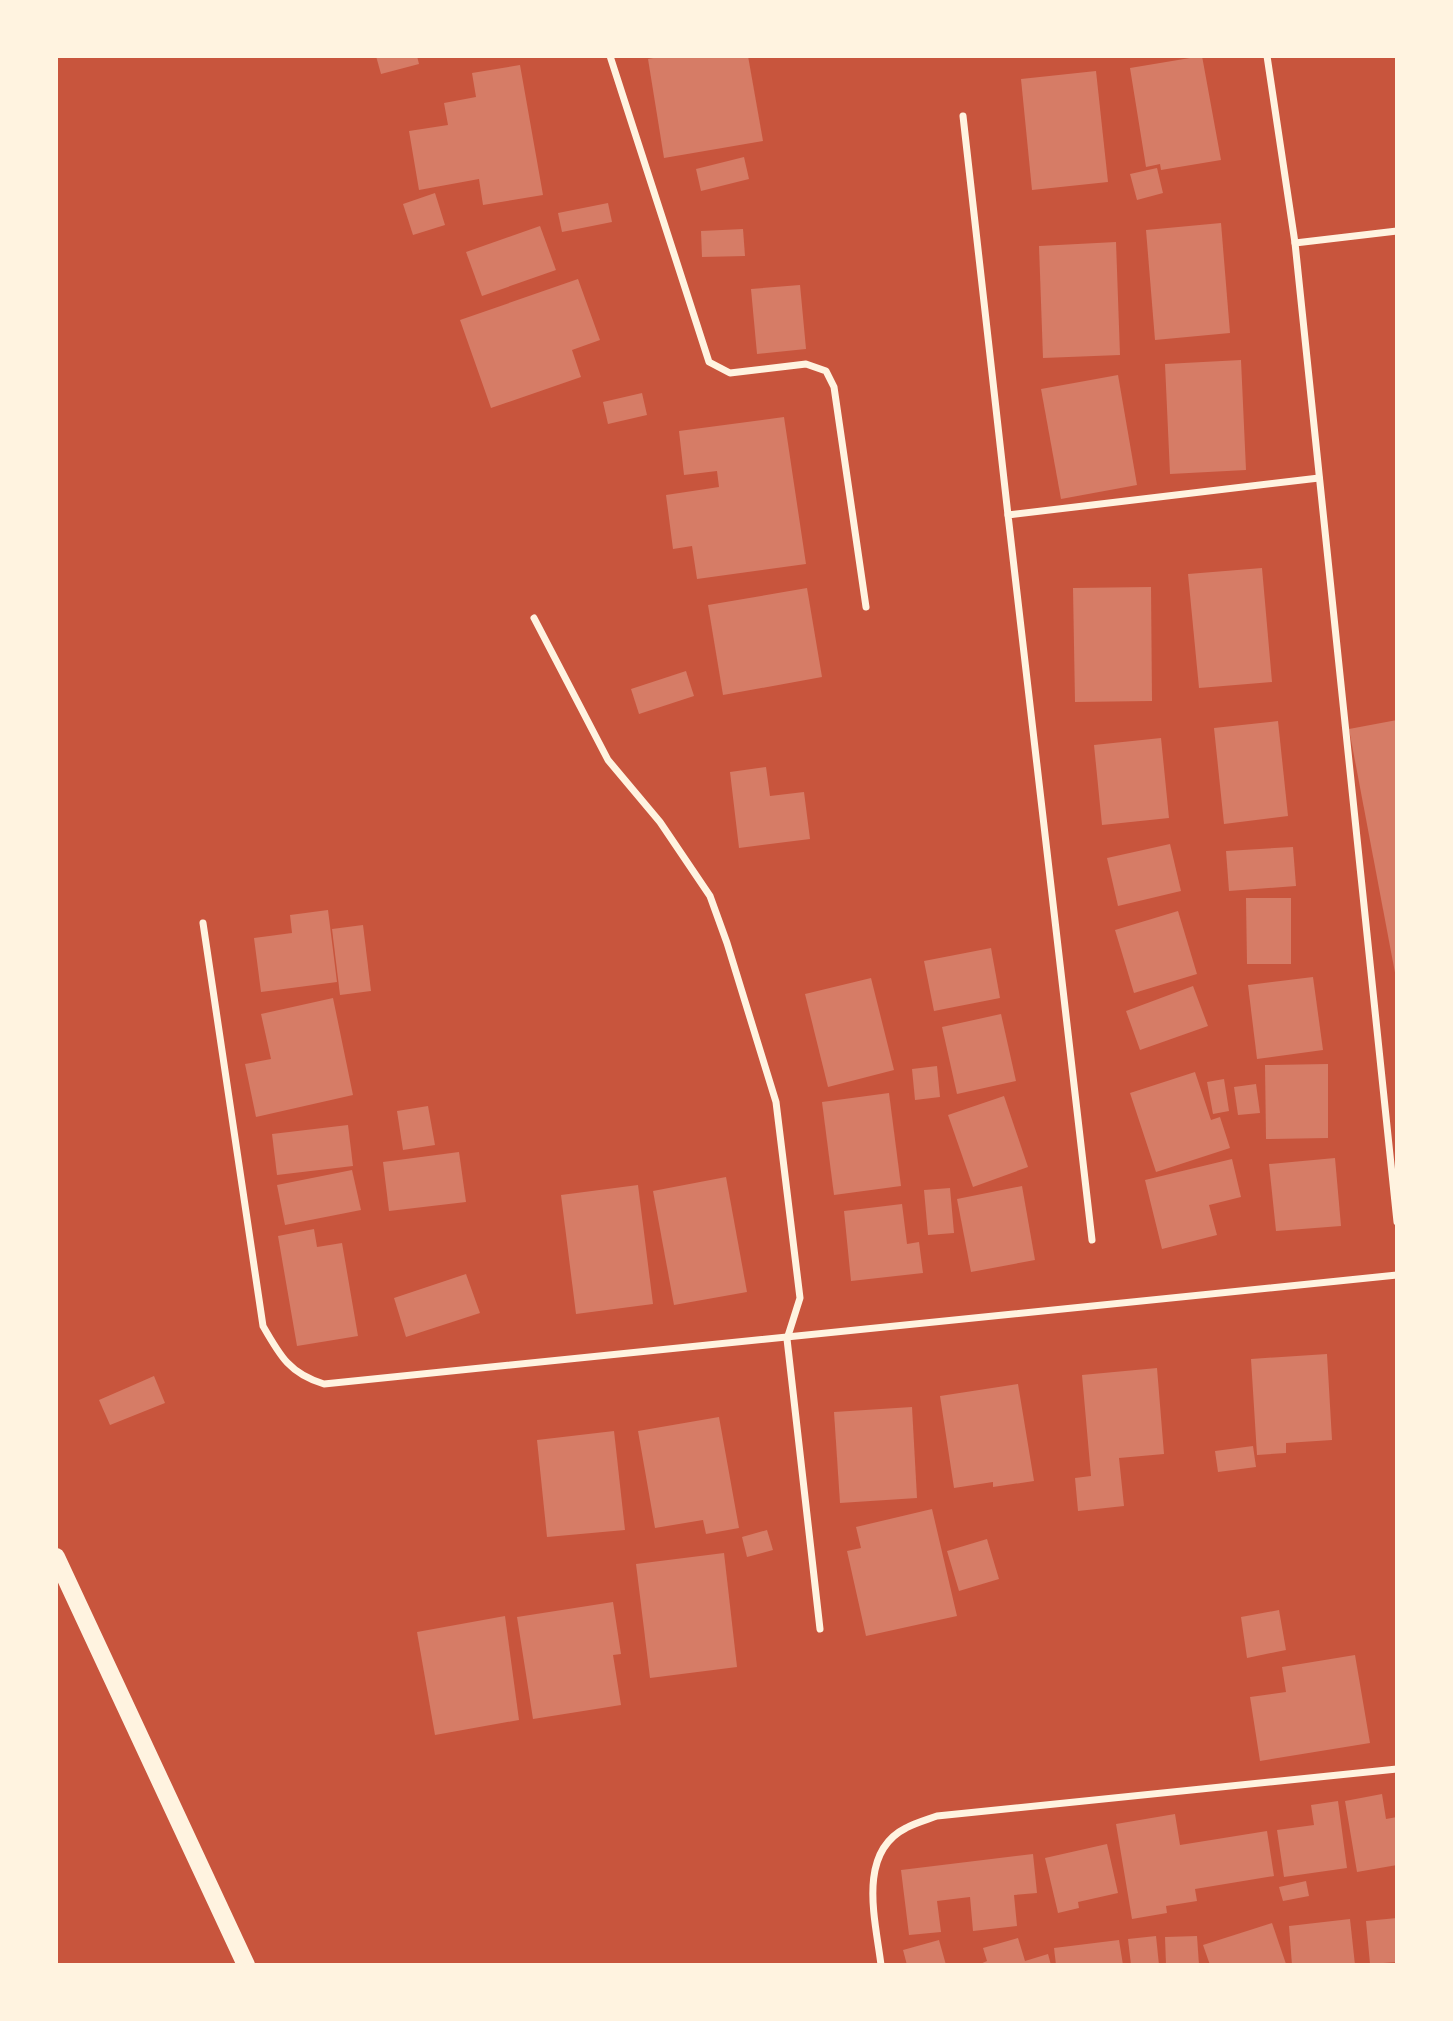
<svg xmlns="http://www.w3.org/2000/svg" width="1453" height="2021" viewBox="0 0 1453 2021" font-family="'Nunito Sans',sans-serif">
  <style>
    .building { fill: #d67c66 }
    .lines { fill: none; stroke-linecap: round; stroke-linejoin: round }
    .minor { stroke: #fff3e0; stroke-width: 7 }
    .primary { stroke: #fff3e0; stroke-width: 18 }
  </style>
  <rect width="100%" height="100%" fill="#c8553d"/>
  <g class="building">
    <path d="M376 56H417L419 64 381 74Z"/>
    <path d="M664 56H748L763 141 664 158 648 59Z"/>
    <path d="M1202 56 1221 160 1161 170 1160 164 1146 167 1130 68Z"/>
    <path d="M520 65 543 195 483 205 479 179 419 190 409 131 448 125 444 103 476 97 472 73Z"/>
    <path d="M1096 71 1108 182 1032 190 1021 79Z"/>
    <path d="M744 157 749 179 701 191 696 169Z"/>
    <path d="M1157 168 1163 193 1137 200 1130 174Z"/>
    <path d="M435 193 445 225 413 235 403 204Z"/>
    <path d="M608 203 612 222 562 232 558 213Z"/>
    <path d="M1221 223 1230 333 1155 340 1146 230Z"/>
    <path d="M540 226 556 270 482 296 466 252Z"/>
    <path d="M743 229 745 256 702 257 701 231Z"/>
    <path d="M1116 242 1120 355 1043 358 1039 246Z"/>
    <path d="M578 279 600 340 572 350 581 377 491 408 460 320Z"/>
    <path d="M800 285 806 349 757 354 751 289Z"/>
    <path d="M1241 360 1246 470 1170 474 1165 364Z"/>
    <path d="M1118 375 1137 485 1061 499 1041 389Z"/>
    <path d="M642 393 647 415 608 424 603 402Z"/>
    <path d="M784 417 806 564 697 579 692 546 673 549 666 495 719 487 717 471 684 475 679 431Z"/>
    <path d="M1262 568 1272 682 1199 688 1188 574Z"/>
    <path d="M1151 587 1152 701 1075 702 1073 588Z"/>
    <path d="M807 588 822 677 723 695 708 605Z"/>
    <path d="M686 671 694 696 639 714 631 689Z"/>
    <path d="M1397 720V977L1396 978 1349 729Z"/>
    <path d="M1278 721 1288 816 1224 824 1214 728Z"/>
    <path d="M1161 738 1169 818 1102 825 1094 745Z"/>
    <path d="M766 767 770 796 804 792 810 839 739 848 730 772Z"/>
    <path d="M1170 844 1181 891 1118 906 1107 858Z"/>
    <path d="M1293 847 1296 886 1229 891 1226 851Z"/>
    <path d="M1246 898H1291V964H1247Z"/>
    <path d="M328 910 337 982 261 992 254 938 292 933 290 915Z"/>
    <path d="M1178 911 1197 974 1134 993 1115 930Z"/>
    <path d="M363 925 371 991 340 995 332 929Z"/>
    <path d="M991 948 1000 998 934 1011 924 961Z"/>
    <path d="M1313 977 1323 1050 1257 1059 1248 985Z"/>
    <path d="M871 978 894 1070 828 1087 805 994Z"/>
    <path d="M1193 986 1208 1026 1140 1050 1126 1011Z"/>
    <path d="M333 998 353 1095 256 1117 245 1064 271 1059 261 1014Z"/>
    <path d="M1001 1014 1016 1081 957 1094 942 1027Z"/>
    <path d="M1328 1064V1138L1266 1139 1265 1065Z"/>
    <path d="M937 1066 940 1097 915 1100 912 1069Z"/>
    <path d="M1195 1072 1211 1120 1220 1117 1230 1148 1156 1172 1130 1093Z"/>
    <path d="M1224 1079 1229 1111 1213 1114 1207 1082Z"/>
    <path d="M1256 1084 1260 1113 1238 1115 1234 1087Z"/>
    <path d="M889 1093 901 1186 834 1195 822 1102Z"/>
    <path d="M1004 1096 1028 1167 973 1187 948 1115Z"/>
    <path d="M428 1106 435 1145 403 1150 397 1111Z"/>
    <path d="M348 1125 353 1166 277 1175 272 1134Z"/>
    <path d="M459 1152 466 1202 389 1211 383 1162Z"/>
    <path d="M1335 1158 1341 1226 1276 1231 1269 1164Z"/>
    <path d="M1232 1159 1241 1197 1209 1205 1217 1235 1162 1249 1145 1180Z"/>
    <path d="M352 1170 361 1210 285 1225 277 1185Z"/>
    <path d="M726 1177 747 1292 674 1305 653 1191Z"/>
    <path d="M638 1185 653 1304 576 1314 561 1195Z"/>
    <path d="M1022 1186 1035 1260 971 1272 957 1199Z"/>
    <path d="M950 1188 954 1233 928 1235 924 1190Z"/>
    <path d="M902 1204 907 1244 919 1242 923 1273 851 1281 844 1211Z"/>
    <path d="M314 1229 317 1247 342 1243 358 1336 297 1346 278 1236Z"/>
    <path d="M466 1274 480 1313 406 1337 394 1298Z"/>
    <path d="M1327 1354 1332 1440 1286 1443V1453L1257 1455 1251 1359Z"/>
    <path d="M1157 1368 1164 1454 1119 1458 1124 1506 1078 1511 1075 1478 1091 1476 1082 1375Z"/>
    <path d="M154 1376 165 1403 110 1425 99 1400Z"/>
    <path d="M1018 1384 1034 1481 993 1487V1482L954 1488 940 1396Z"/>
    <path d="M912 1407 917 1498 840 1503 834 1412Z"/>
    <path d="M719 1417 739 1528 706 1534 703 1520 655 1528 638 1431Z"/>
    <path d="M614 1431 625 1530 547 1537 537 1440Z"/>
    <path d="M1253 1446 1256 1467 1218 1472 1215 1451Z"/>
    <path d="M932 1509 957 1616 866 1636 847 1551 861 1548 856 1527Z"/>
    <path d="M767 1530 773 1550 747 1557 742 1537Z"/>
    <path d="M987 1539 999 1579 959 1591 947 1551Z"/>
    <path d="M724 1553 737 1667 650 1678 636 1564Z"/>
    <path d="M613 1602 621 1654 613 1655 621 1705 533 1719 517 1617Z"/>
    <path d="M1279 1610 1286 1650 1247 1658 1241 1617Z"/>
    <path d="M505 1616 519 1720 435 1735 417 1632Z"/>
    <path d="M1355 1655 1370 1743 1260 1761 1250 1697 1286 1692 1282 1667Z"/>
    <path d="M1382 1794 1386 1819 1397 1817V1865L1357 1872 1345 1801Z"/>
    <path d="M1338 1801 1347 1868 1284 1877 1277 1830 1314 1825 1311 1805Z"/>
    <path d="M1175 1814 1180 1845 1267 1831 1274 1876 1195 1889 1197 1901 1166 1906 1167 1913 1132 1919 1116 1824Z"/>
    <path d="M1107 1844 1118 1893 1078 1902 1079 1908 1058 1913 1045 1858Z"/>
    <path d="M1033 1854 1037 1893 1014 1895 1017 1926 973 1931 970 1897 937 1901 941 1932 909 1935 901 1870Z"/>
    <path d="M1306 1881 1309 1896 1283 1901 1279 1887Z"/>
    <path d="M1397 1918V1962L1370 1964 1366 1921Z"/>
    <path d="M1350 1919 1355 1965H1292L1289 1926Z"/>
    <path d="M1272 1923 1286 1964 1210 1965 1203 1945Z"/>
    <path d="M1156 1936 1159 1965H1131L1128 1939Z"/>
    <path d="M1197 1936 1199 1965H1166L1165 1937Z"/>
    <path d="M1018 1938 1025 1961 1048 1954 1051 1965H978L987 1961 983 1948Z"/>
    <path d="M939 1940 946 1965H907L903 1950Z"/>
    <path d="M1119 1940 1123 1965H1056L1054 1948Z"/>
  </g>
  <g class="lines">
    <g class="minor">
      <path d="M610 56 709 362 730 373 806 364 826 371 834 387 866 607"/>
      <path d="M1267 56 1295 243 1397 1222"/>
      <path d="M963 116 1008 515"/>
      <path d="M1295 243 1397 231"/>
      <path d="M534 618 608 760 660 822 710 896 727 943 776 1102 800 1298 787 1339 820 1629"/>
      <path d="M203 923 263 1326C280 1356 290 1374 324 1384L1397 1275"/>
      <path d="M1092 1240 1008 515 1319 478"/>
      <path d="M881 1965C876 1922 856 1853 906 1828 915 1823 926 1820 937 1816L1397 1769"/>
    </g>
    <path class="primary" d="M56 1557 246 1965"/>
  </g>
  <rect width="1453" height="2021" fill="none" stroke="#fff3e0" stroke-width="116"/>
</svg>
